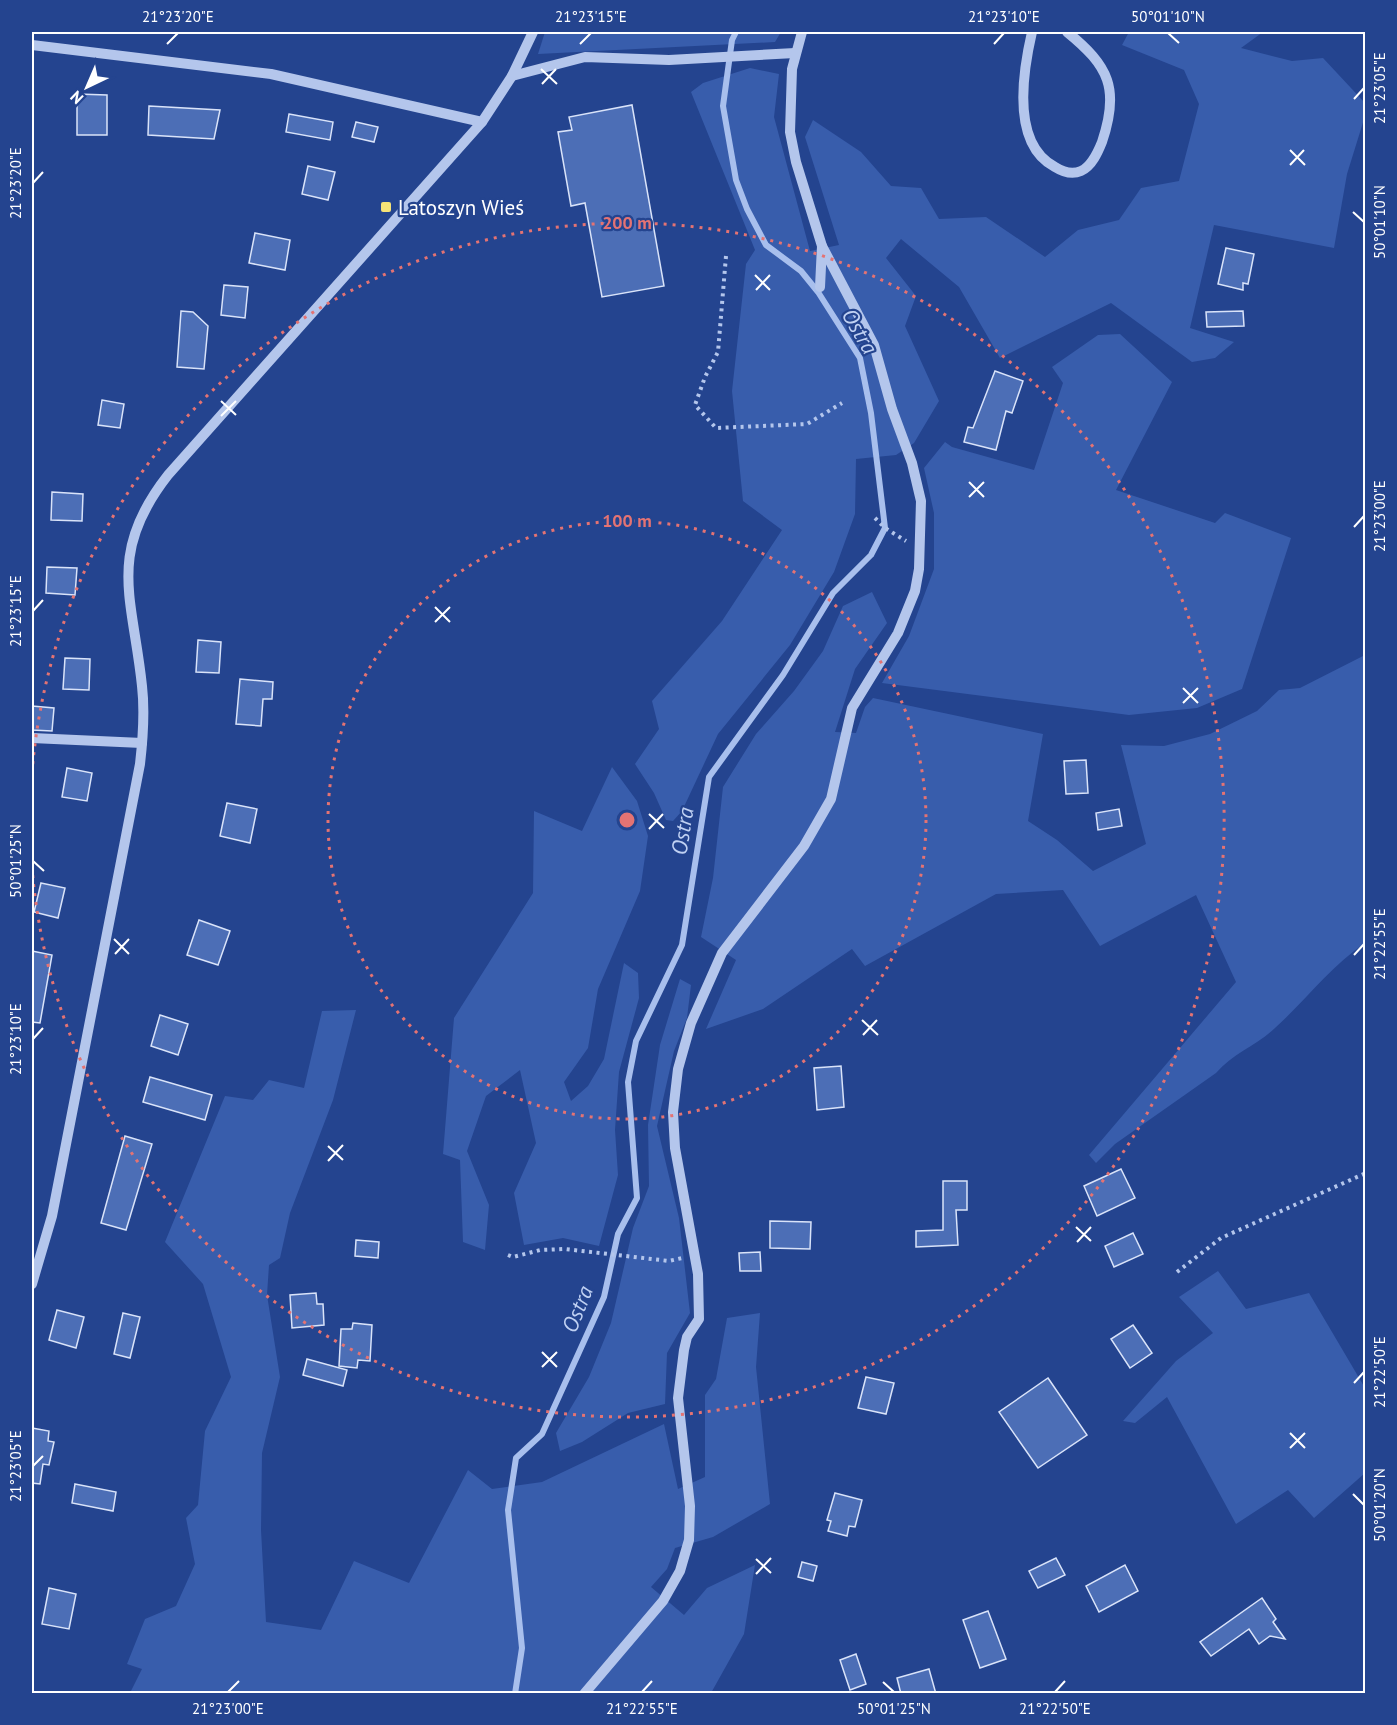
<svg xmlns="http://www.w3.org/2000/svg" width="1397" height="1725" viewBox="0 0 1397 1725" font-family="'PT Sans',sans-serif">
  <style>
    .green { fill: #385dac }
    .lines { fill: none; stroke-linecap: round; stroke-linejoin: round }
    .stream { stroke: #a8bfed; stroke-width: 6 }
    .building { fill: #4c6eb6; stroke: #d9e3f9; stroke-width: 1.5 }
    .path { stroke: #b4c6ec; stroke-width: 4; stroke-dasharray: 3 4.5; stroke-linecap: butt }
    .minor { stroke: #b4c6ec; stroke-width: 10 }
    .ticks { fill: none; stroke: #fff; stroke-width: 2 }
    .ring { fill: none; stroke: #e47373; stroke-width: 3; stroke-dasharray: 3 6 }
    .poi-dot { fill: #f6e377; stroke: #24448f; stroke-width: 2 }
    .labels { text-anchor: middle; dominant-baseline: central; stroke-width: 4.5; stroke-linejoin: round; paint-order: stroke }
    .poi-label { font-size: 21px; fill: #fff; stroke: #24448f; text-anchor: start }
    .water-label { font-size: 22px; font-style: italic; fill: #c0d1f3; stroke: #24448f }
    .centre { fill: #e47373; stroke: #24448f; stroke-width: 3 }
    .ring-label { font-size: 18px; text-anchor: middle; font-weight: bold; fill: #e47373; stroke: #24448f; stroke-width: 4.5; stroke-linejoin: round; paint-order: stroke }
    .neatline { fill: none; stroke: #fff; stroke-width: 2 }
    .ticks-label { font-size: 15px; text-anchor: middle; fill: #fff }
  </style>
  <rect width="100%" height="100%" fill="#24448f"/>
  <g class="green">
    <path d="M545 32H781L775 42 538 54Z"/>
    <path d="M1129 32H1263L1241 48 1292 61 1323 58 1365 103V116L1347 174 1334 248 1214 225 1190 328 1234 342 1215 358 1192 362 1111 303 1000 358 959 287 901 239 886 258 916 296 905 326 939 401 914 443 896 455 856 459 855 514 834 572 790 645 718 734 682 811 673 821 666 820 654 793 635 764 659 729 652 701 722 621 782 530 743 501 732 391 746 264 755 250 691 92 703 83 750 68 779 74 774 117 810 251 839 245 805 137 813 120 861 152 891 186 921 188 939 219 986 217 1045 257 1078 230 1119 220 1141 188 1179 181 1199 104 1184 70 1122 45Z"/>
    <path d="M1120 334 1172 382 1116 490 1215 523 1225 513 1291 538 1242 689 1197 708 1129 715 882 683 909 636 934 569V513L924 468 945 442 952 447 1034 470 1063 383 1052 367 1098 335Z"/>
    <path d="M872 592 887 623 855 669 835 732 856 733 865 707 873 698 1043 734 1028 821 1057 840 1093 871 1146 844 1121 745 1164 746 1210 734 1257 711 1279 690 1300 688 1365 655V943C1330 967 1306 1000 1275 1028 1256 1046 1233 1053 1216 1073L1115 1144 1096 1163 1089 1155 1236 982 1196 895 1100 946 1063 890 996 894 865 966 852 949 763 1009 706 1029 736 960 701 937 713 878 723 787 756 734 794 691 823 651 843 606Z"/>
    <path d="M612 767 637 801 648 836 640 891 598 989 588 1048 564 1082 571 1101 588 1086 604 1059 624 963 638 973 639 998 619 1072 615 1130 618 1175 599 1246 563 1238 524 1245 514 1193 536 1143 520 1070 486 1096 467 1151 489 1205 485 1250 463 1242 460 1160 443 1154 454 1018 533 893 534 811 582 831Z"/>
    <path d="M680 979 691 985 687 1018 674 1051 657 1126 679 1218 690 1313 667 1353 665 1404 628 1413 582 1442 560 1451 556 1433 589 1377 611 1323 633 1228 649 1186 648 1125 660 1045Z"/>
    <path d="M356 1010 333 1100 290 1213 280 1258 269 1265 267 1295 280 1377 262 1453 261 1530 266 1622 321 1630 354 1561 409 1583 468 1470 492 1489 542 1482 664 1424 678 1489 705 1477V1395L716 1379 727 1318 760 1313 756 1367 770 1504 713 1537 675 1548 667 1569 651 1587 684 1615 707 1588 755 1565 744 1634 711 1693H130L142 1669 127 1664 145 1619 176 1606 195 1564 186 1518 198 1505 205 1431 231 1377 203 1284 165 1242 225 1096 253 1100 269 1080 304 1088 322 1011Z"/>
    <path d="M1218 1271 1246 1309 1309 1293 1365 1388V1473L1314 1518 1288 1490 1236 1524 1167 1397 1135 1423 1123 1421 1176 1361 1213 1333 1179 1297Z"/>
  </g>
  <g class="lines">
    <path class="stream" d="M515 1694 522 1648 508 1510 516 1458 542 1434 604 1297 618 1234 637 1198 628 1082 636 1041 682 945 709 777 783 675 833 593 871 555 885 528 871 413 860 358 818 292 801 271 766 245 747 209 736 180 723 106 732 40 736 32"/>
  </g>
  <g class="building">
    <path d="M77 94 107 95V135H77Z"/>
    <path d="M632 105 664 286 602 297 585 203 571 206 558 132 572 130 569 117Z"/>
    <path d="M149 106 220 110 214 139 148 135Z"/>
    <path d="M289 114 333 122 330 140 286 132Z"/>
    <path d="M356 122 378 127 374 142 352 137Z"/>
    <path d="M308 166 335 172 328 200 302 194Z"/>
    <path d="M255 233 290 240 285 270 249 263Z"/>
    <path d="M1226 248 1254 254 1248 284 1243 283V290L1218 284Z"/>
    <path d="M224 285 248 287 245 318 221 315Z"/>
    <path d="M181 311 193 312 208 326 204 369 177 367Z"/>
    <path d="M1243 311 1244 326 1207 327 1206 312Z"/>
    <path d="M995 371 1023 381 1012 413 1006 411 996 450 964 442 968 427 973 428Z"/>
    <path d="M102 400 124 404 120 428 98 425Z"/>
    <path d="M52 492 83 494 82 521 51 520Z"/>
    <path d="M47 567 77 568 75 595 46 593Z"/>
    <path d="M198 640 221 642 219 673 196 672Z"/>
    <path d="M65 658 90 659 89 690 63 689Z"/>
    <path d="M240 679 273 682 272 699H263L261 726 236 724Z"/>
    <path d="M32 706 54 708 52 731 32 730Z"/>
    <path d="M1086 760 1088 793 1066 794 1064 761Z"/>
    <path d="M67 768 92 773 87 801 62 797Z"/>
    <path d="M227 803 257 809 250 843 220 836Z"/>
    <path d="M1119 809 1122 826 1098 830 1096 813Z"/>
    <path d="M41 883 65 888 58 918 34 912Z"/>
    <path d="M199 920 230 931 218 965 187 955Z"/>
    <path d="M32 951 52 955 40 1023 32 1022Z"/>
    <path d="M160 1015 188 1024 178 1055 151 1046Z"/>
    <path d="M841 1066 844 1107 817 1110 814 1068Z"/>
    <path d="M150 1077 212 1095 205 1120 143 1102Z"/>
    <path d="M125 1136 152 1144 126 1230 101 1223Z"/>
    <path d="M1121 1169 1135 1198 1097 1216 1084 1186Z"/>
    <path d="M943 1181H967V1210H956L958 1245 916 1247V1231L943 1230Z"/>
    <path d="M770 1221 811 1222 810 1249 770 1248Z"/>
    <path d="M1133 1233 1143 1254 1114 1267 1105 1246Z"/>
    <path d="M356 1240 379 1242 378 1258 355 1256Z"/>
    <path d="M760 1252 761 1271H740L739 1253Z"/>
    <path d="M316 1293 317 1304H323L324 1325 292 1328 290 1295Z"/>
    <path d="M57 1310 84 1317 76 1348 49 1340Z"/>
    <path d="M123 1313 140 1317 130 1358 114 1354Z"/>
    <path d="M353 1323 372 1325 370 1361 358 1360 357 1368 339 1366 341 1329H352Z"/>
    <path d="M1133 1325 1152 1353 1130 1368 1111 1339Z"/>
    <path d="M307 1359 347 1370 343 1386 303 1375Z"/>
    <path d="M866 1377 894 1383 886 1414 858 1408Z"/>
    <path d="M1048 1378 1087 1435 1038 1468 999 1412Z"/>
    <path d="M32 1428 49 1431 48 1441 54 1442 49 1465 43 1464 40 1484 32 1483Z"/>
    <path d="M75 1484 116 1492 113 1511 72 1503Z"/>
    <path d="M835 1493 862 1500 855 1527 849 1526 847 1536 828 1531 831 1521 827 1520Z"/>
    <path d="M1056 1558 1065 1575 1038 1588 1029 1571Z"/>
    <path d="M802 1562 817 1566 813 1581 798 1577Z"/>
    <path d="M1125 1565 1138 1591 1099 1612 1086 1586Z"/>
    <path d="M49 1588 76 1594 69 1629 42 1624Z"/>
    <path d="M1262 1598 1276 1619 1273 1622 1285 1639 1270 1636 1259 1644 1249 1629 1211 1656 1200 1642Z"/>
    <path d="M988 1611 1006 1659 980 1668 963 1620Z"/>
    <path d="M856 1654 866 1684 850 1690 840 1660Z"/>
    <path d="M929 1669 936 1694H901L897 1678Z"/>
  </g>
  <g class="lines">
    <g class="path">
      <path d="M726 256 718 352 705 377 695 405 716 428 807 424 842 403"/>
      <path d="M875 518 885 528 906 541"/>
      <path d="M508 1255 513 1257 540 1250 565 1249 669 1261 682 1258"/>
      <path d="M1177 1272 1221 1238 1366 1173"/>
      <path d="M1365 1491H1366"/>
    </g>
    <g class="minor">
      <path d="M1032 32C1023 71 1011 144 1055 167 1063 172 1072 175 1081 171 1092 166 1098 152 1102 142 1120 89 1109 66 1067 32"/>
      <path d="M32 45 271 74 482 122"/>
      <path d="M512 76 585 57 669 60 795 53"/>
      <path d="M820 287 822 246"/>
      <path d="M32 738 142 743"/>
      <path d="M32 1284 52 1216 140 764C143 738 145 712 142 686 133 598 106 554 168 475L482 122 512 76 533 32"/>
      <path d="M584 1694 663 1601 680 1571 689 1540 690 1506 678 1398 684 1350 687 1337 699 1319 698 1274 675 1148 673 1112 678 1069 691 1023 722 953 804 846 831 799 852 708 898 633 915 591 919 569 921 501 912 463 892 409 874 345 822 246 796 162 790 132 792 69 802 32"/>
    </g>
  </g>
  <path class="ticks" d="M1168 33 1179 43M167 44 178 33M580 44 591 33M994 44 1004 33M541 69 557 84M542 84 556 69M1354 99 1364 88M1290 150 1305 165M1290 165 1304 150M33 183 43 172M1353 212 1364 222M755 275 770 290M756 290 770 275M221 401 236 415M221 416 236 401M969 482 984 497M969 497 984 482M1354 527 1364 516M435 607 450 622M33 611 43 600M435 622 450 607M1183 688 1198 703M1183 703 1198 688M649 814 664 828M649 829 663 814M33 861 44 871M114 939 129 954M115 954 129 939M1354 955 1364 944M862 1020 878 1035M863 1035 877 1020M33 1039 43 1028M328 1146 343 1160M328 1161 343 1145M1076 1227 1091 1241M1077 1242 1091 1227M542 1352 557 1367M542 1367 557 1352M1354 1383 1364 1372M1290 1433 1305 1448M1290 1448 1305 1433M33 1466 43 1456M1353 1494 1364 1505M756 1559 771 1573M756 1574 771 1558M883 1682 894 1692M228 1692 239 1681M642 1692 652 1681M1055 1692 1065 1681"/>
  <g class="ring">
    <circle cx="627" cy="820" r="299"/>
    <path d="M32 773A597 597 0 1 1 32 867"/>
  </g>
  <rect class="poi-dot" x="380" y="201" width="12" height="12" rx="3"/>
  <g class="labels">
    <g class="poi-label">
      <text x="398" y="207">Latoszyn Wieś</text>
    </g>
    <g class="water-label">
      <text transform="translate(860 331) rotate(60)">Ostra</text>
      <text transform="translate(682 831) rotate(-81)">Ostra</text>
      <text transform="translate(577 1309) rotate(-68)">Ostra</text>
    </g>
  </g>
  <circle cx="627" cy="820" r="9" class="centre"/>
  <g class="ring-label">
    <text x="627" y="229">200 m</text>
    <text x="627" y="527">100 m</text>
  </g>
  <rect width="1397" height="1725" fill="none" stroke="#24448f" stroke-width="66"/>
  <g transform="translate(87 87) rotate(224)" stroke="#24448f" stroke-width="4.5" paint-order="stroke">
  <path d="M0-4.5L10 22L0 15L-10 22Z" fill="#ffffff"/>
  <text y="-9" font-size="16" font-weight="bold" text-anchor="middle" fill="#ffffff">N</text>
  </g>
  <rect x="33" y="33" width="1331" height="1659" class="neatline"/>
  <g class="ticks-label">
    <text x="178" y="22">21°23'20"E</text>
    <text x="591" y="22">21°23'15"E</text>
    <text x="1004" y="22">21°23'10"E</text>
    <text x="1168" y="22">50°01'10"N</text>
    <text transform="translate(1380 88) rotate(-90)" y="5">21°23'05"E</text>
    <text transform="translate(16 183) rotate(-90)" y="5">21°23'20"E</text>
    <text transform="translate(1380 222) rotate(-90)" y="5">50°01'10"N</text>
    <text transform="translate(1380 516) rotate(-90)" y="5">21°23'00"E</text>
    <text transform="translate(16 611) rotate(-90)" y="5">21°23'15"E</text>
    <text transform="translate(16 861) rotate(-90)" y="5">50°01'25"N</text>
    <text transform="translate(1380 944) rotate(-90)" y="5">21°22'55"E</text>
    <text transform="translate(16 1039) rotate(-90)" y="5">21°23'10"E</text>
    <text transform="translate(1380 1372) rotate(-90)" y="5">21°22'50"E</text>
    <text transform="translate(16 1466) rotate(-90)" y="5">21°23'05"E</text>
    <text transform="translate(1380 1505) rotate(-90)" y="5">50°01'20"N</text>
    <text x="228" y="1714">21°23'00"E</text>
    <text x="642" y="1714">21°22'55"E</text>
    <text x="894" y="1714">50°01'25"N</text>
    <text x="1055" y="1714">21°22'50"E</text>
  </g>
</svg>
